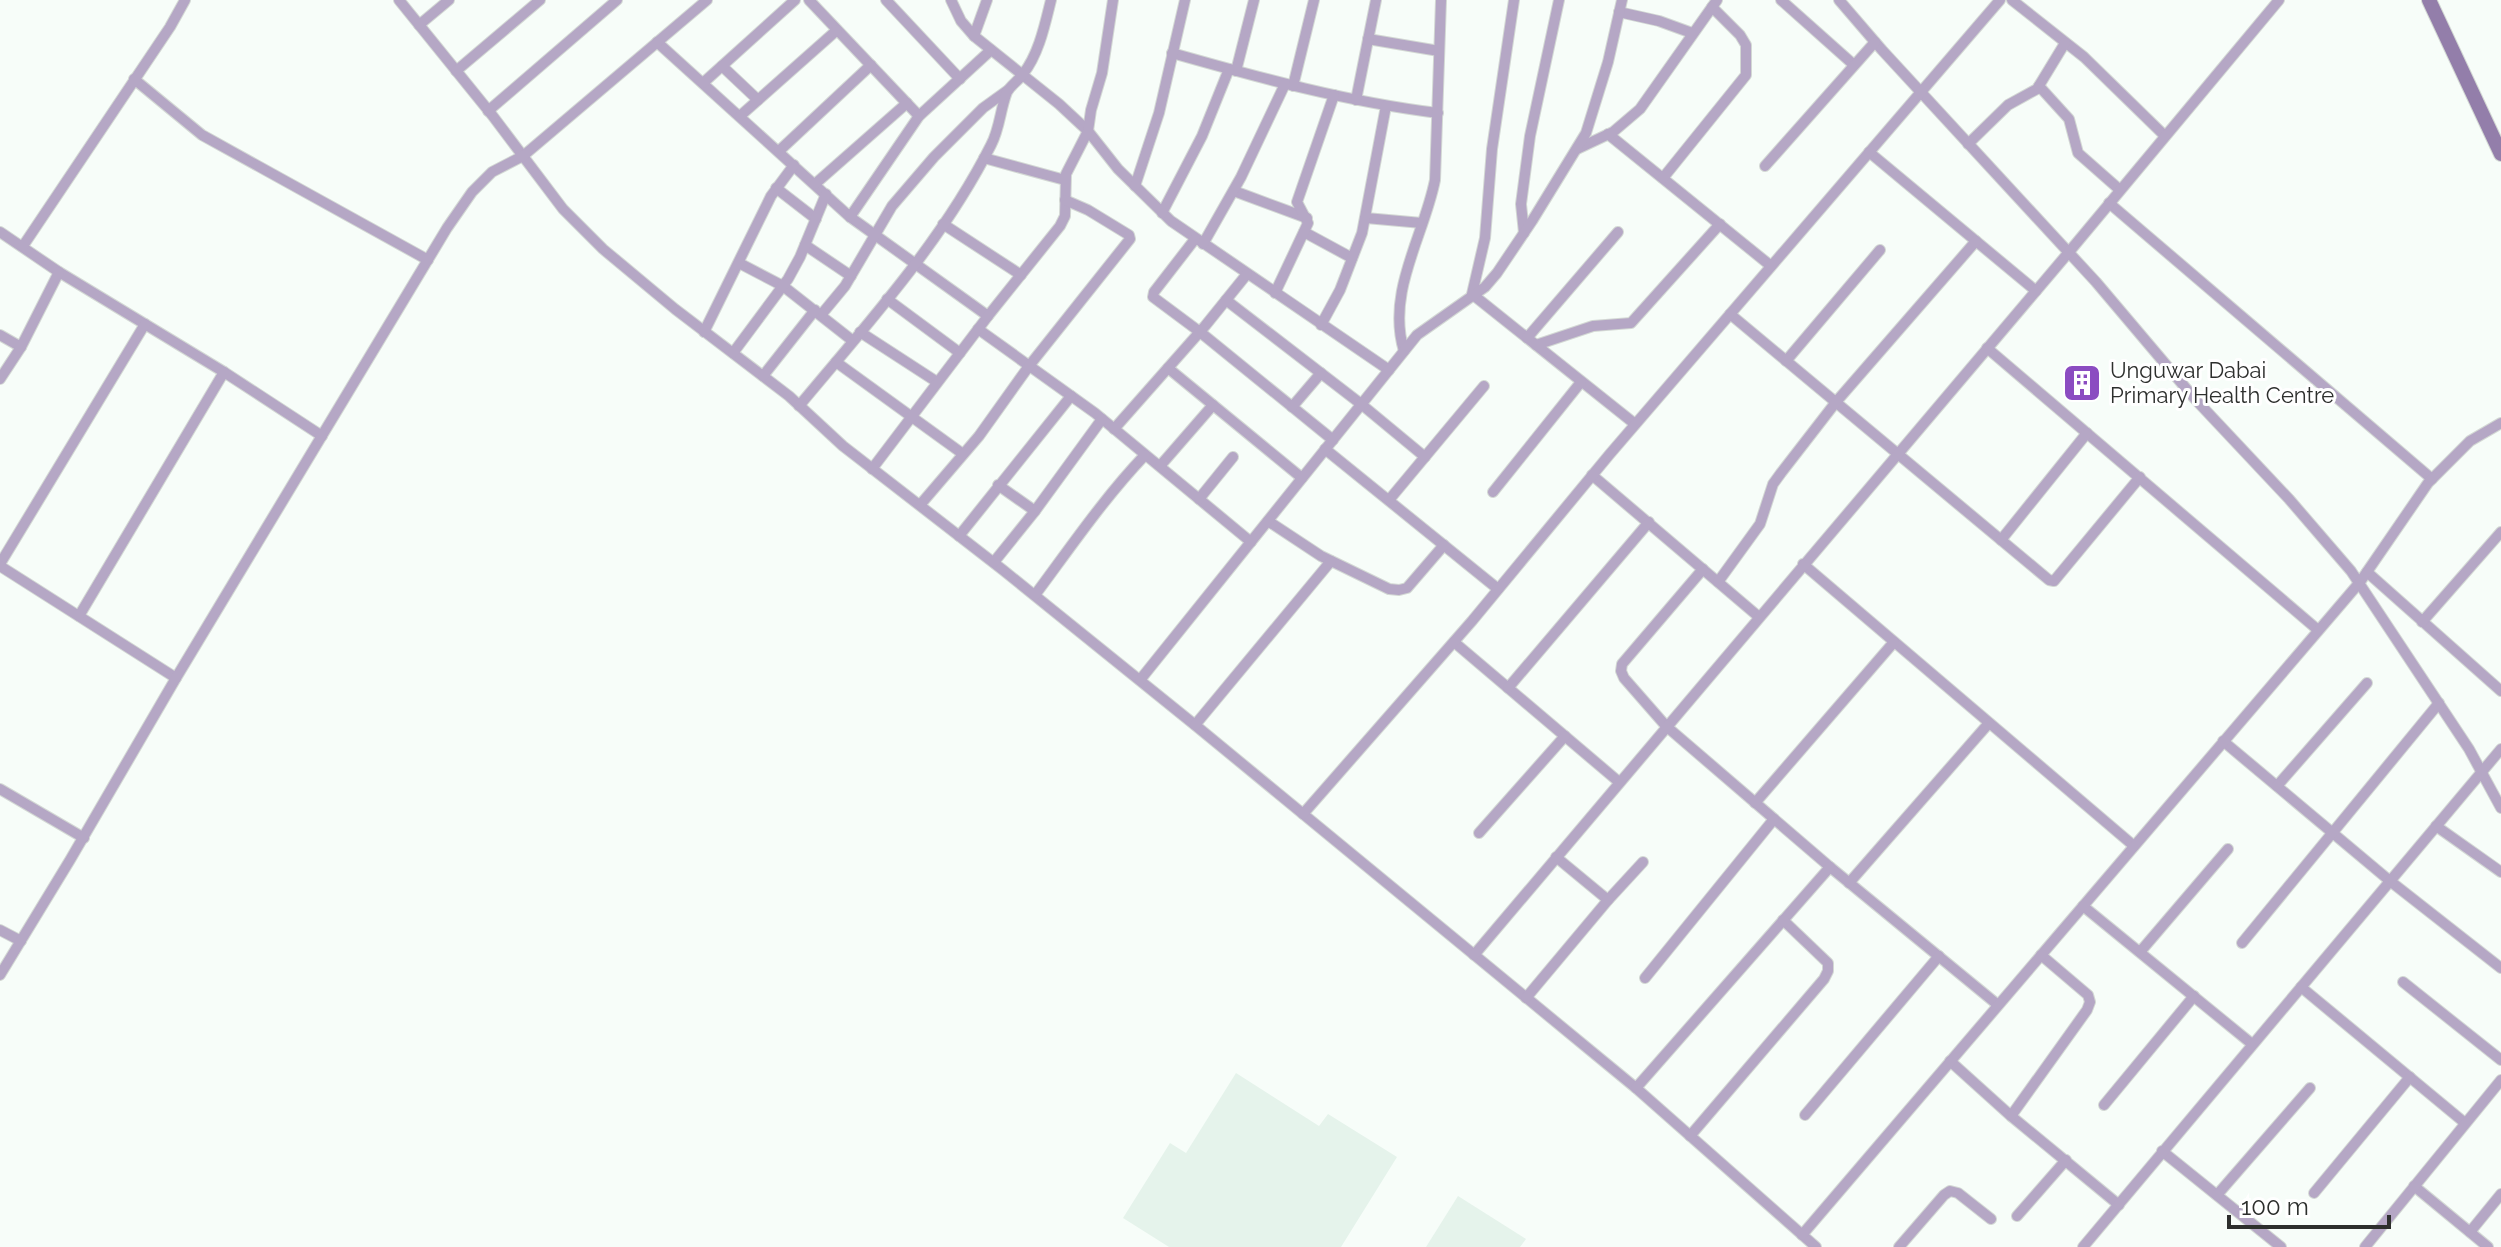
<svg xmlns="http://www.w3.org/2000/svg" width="2501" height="1247" viewBox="0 0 2501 1247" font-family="Raleway,sans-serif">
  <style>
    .built { fill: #e5f3eb }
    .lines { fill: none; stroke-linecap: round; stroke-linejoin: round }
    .street-casing { stroke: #d3d8d4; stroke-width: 12 }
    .secondary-casing { stroke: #d3d8d4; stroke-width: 16 }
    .street { stroke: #b5a7c5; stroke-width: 10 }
    .secondary { stroke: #937eaa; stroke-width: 14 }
    .labels { text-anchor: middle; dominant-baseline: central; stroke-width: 6; stroke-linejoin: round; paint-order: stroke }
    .poi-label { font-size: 22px; fill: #2d2f2d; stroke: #fff; text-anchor: start }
  </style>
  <rect width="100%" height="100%" fill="#f7fdf9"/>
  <g class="built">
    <path d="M1236 1073 1319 1126 1328 1114 1397 1157 1341 1247H1169L1123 1218 1170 1143 1186 1153Z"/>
    <path d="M1458 1196 1526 1239 1520 1247H1426Z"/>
  </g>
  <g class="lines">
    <defs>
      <g id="street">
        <path d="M399 0 492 115 563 209 603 249 675 309 789 396 843 446 1003 570 1195 725 1636 1088 1816 1247"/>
        <path d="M809 0 919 116"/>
        <path d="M886 0 960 79"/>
        <path d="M951 0 961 21 974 36 1059 104 1088 131 1118 169 1171 221 1389 370"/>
        <path d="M1514 0 1492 149 1485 238 1472 294 1635 424"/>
        <path d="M1781 0 1854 65"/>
        <path d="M1839 0 1882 50 2096 282 2195 399 2289 499 2351 571 2469 749 2501 808"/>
        <path d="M2012 0 2084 57 2165 136"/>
        <path d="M1619 12 1659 21 1692 33"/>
        <path d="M419 25 449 0"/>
        <path d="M974 36 987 0"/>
        <path d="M1368 39 1439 51"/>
        <path d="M657 42 850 217 988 316"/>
        <path d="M1172 53C1260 78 1348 102 1438 113"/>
        <path d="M722 66 758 100"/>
        <path d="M456 71 540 0"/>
        <path d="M1236 71 1254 0"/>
        <path d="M134 79 202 135 428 260"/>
        <path d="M703 83 795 0"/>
        <path d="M1293 86 1314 0"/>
        <path d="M2039 86 2069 119 2078 153 2120 190"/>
        <path d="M1356 100 1376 0"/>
        <path d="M488 111 617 0"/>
        <path d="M740 116 837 30"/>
        <path d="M1608 134 1771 266"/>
        <path d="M1968 144 2008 105 2037 89 2065 43"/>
        <path d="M1577 149 1613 132 1640 109 1717 0"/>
        <path d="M779 151 871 65"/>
        <path d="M1869 152 2036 291"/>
        <path d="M984 158 1065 180"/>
        <path d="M1765 166 1875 42"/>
        <path d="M1663 178 1746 75V45L1740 35 1712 7"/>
        <path d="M815 184 907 103"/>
        <path d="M1135 186 1159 113 1185 0"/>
        <path d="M776 188 816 219"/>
        <path d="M1234 191 1307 218"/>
        <path d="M2109 203 2432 479"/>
        <path d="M1162 213 1202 136 1229 69"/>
        <path d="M850 217 919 116 991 50"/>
        <path d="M1366 218 1422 223"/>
        <path d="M943 224 1021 275"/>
        <path d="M0 232 59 272 224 372 322 436"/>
        <path d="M1304 232 1352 258"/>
        <path d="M1524 233 1521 204 1530 136 1559 0"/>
        <path d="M1195 239 1154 292 1153 297 1200 332 1333 440"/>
        <path d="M1203 244 1241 177 1285 84"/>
        <path d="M805 245 851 276"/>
        <path d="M23 246 170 27 185 0"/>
        <path d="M739 263 783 286 853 341"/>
        <path d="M1275 293 1308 223 1297 202 1334 95"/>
        <path d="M887 299 960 353"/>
        <path d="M1226 300 1361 404 1425 457"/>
        <path d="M1730 314 2049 580 2054 581 2140 477"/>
        <path d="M821 315 845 286 892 206 934 157 983 108 1008 90"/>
        <path d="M1321 325 1340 290 1362 233 1386 106"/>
        <path d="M978 329 1095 413 1251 542"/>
        <path d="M704 332 771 196 794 165"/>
        <path d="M860 332 937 382"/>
        <path d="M0 335 21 347"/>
        <path d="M1527 338 1618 232"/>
        <path d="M1536 345 1593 326 1631 323 1720 224"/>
        <path d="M1987 348 2318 630"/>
        <path d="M1404 351C1386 292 1424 236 1435 180L1441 0"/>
        <path d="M733 353 788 279 800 257 826 194"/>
        <path d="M1786 361 1880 250"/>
        <path d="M836 362 963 454"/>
        <path d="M1168 368 1302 478"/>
        <path d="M763 376 815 310"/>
        <path d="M0 379 21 347 59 272"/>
        <path d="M799 406C868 323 942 242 991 145 1000 128 1000 110 1007 92 1011 85 1018 81 1023 74 1039 54 1045 24 1051 0"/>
        <path d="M1292 407 1321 373"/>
        <path d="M1114 429 1205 326 1247 274"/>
        <path d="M1325 449 1498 589"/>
        <path d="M1160 466 1213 405"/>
        <path d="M872 469 988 316 1060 226 1065 216 1066 174 1088 131 1091 110 1102 73 1113 0"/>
        <path d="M1592 475 1759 617"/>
        <path d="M998 485 1035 511"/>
        <path d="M1493 492 1581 382"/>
        <path d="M1199 499 1233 457"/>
        <path d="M1389 500 1484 386"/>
        <path d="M920 505 979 436 1029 366 1130 239 1129 235 1088 210 1065 200"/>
        <path d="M1268 521 1321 556 1389 589 1399 590 1407 588 1444 545"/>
        <path d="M959 536 1071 396"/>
        <path d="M2001 540 2087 433"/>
        <path d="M994 562 1035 511 1102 419"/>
        <path d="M0 564 145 324"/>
        <path d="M1803 564 2134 846"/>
        <path d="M0 566 176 678"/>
        <path d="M1703 569 1622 664 1621 671 1624 678 1666 726 1830 867 1998 1005"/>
        <path d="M2367 572 2501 691"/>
        <path d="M1718 582 1760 524 1773 484 1781 473 1836 402 1976 241"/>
        <path d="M1035 595C1070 548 1104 498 1145 455"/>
        <path d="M79 616 224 372"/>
        <path d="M2422 622 2501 532"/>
        <path d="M1454 642 1619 782"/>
        <path d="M1140 680 1417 335 1485 287 1497 273 1532 221 1586 133 1608 62 1622 0"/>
        <path d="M1508 688 1649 522"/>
        <path d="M1195 725 1331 561"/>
        <path d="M2223 741 2390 881 2501 968"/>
        <path d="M2277 786 2367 683"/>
        <path d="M0 789 84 838"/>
        <path d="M1755 803 1894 642"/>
        <path d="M1303 814 1472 621 1609 455 2000 0"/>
        <path d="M2436 826 2501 872"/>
        <path d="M1479 833 1565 736"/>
        <path d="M1556 857 1608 900"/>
        <path d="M1849 883 1989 723"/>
        <path d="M2083 906 2252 1044"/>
        <path d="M0 930 21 941"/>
        <path d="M2242 943 2439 703"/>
        <path d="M2140 952 2228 849"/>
        <path d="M1474 955 2069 252 2279 0"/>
        <path d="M0 975 70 860 176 678 447 228 472 192 492 172 523 156 707 0"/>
        <path d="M1645 978 1774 819"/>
        <path d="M2403 982 2501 1060"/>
        <path d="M2301 987 2465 1123"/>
        <path d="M1526 998 1608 900 1643 862"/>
        <path d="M1950 1061 2011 1116 2119 1205"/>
        <path d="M1636 1088 1830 867"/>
        <path d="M2104 1105 2194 996"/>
        <path d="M1805 1115 1939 956"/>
        <path d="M2011 1116 2087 1010 2090 1002 2088 995 2041 955"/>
        <path d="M1690 1136 1824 979 1828 971V963L1783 920"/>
        <path d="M2162 1151 2281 1247"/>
        <path d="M2414 1186 2488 1247"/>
        <path d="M2314 1193 2410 1077"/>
        <path d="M2217 1195 2310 1088"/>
        <path d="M2017 1216 2066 1160"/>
        <path d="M2470 1232 2501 1194"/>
        <path d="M1802 1235 2360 582 2428 483 2470 441 2501 423"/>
        <path d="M1899 1247 1944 1195 1950 1191 1958 1193 1991 1219"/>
        <path d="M2083 1247 2501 749"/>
        <path d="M2365 1247 2501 1080"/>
      </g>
      <path id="secondary" d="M2429 0 2501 154"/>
    </defs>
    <use href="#street" class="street-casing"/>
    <use href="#secondary" class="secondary-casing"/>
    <use href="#street" class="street"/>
    <use href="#secondary" class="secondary"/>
  </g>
  <defs>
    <symbol id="building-square" viewBox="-11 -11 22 22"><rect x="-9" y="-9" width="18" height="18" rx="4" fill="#8b4cc1" stroke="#fff"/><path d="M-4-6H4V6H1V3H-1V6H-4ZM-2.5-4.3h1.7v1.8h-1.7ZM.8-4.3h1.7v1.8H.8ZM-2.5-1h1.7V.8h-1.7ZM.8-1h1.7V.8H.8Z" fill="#fff"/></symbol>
  </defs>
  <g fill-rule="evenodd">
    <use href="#building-square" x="2060" y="361" width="44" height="44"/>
  </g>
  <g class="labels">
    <g class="poi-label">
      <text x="2110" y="370">Unguwar Dabai<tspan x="2110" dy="25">Primary Health Centre</tspan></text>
    </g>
  </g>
  <path d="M2229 1215v12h160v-12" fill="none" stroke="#2d2f2d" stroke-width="4"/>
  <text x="2241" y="1215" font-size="24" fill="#2d2f2d" stroke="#ffffff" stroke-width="6" paint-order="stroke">100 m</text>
</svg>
